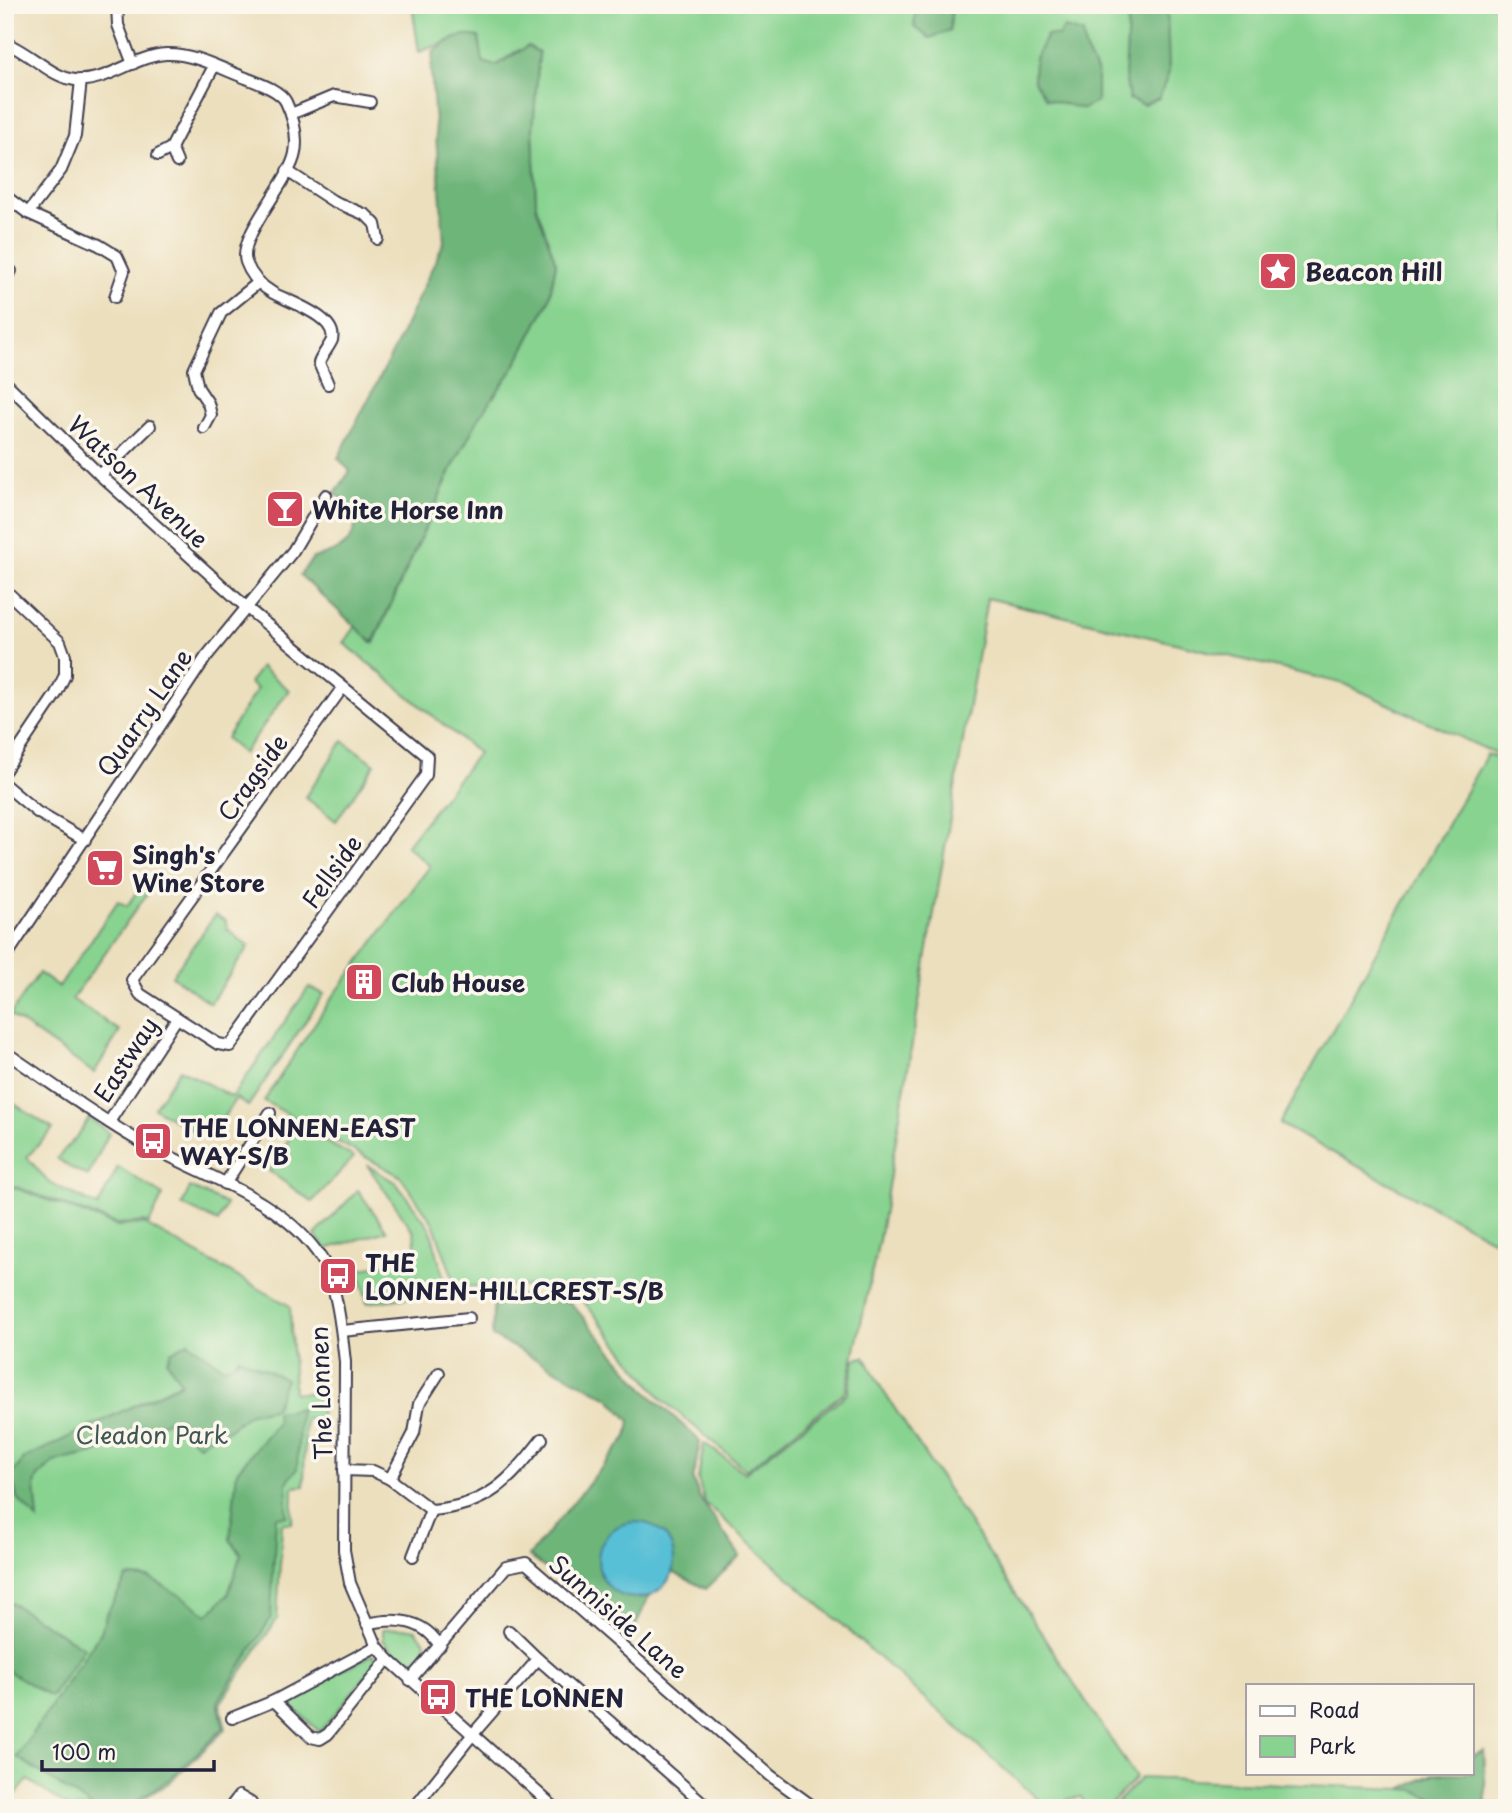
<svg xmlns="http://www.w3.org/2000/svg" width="1512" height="1813" viewBox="0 0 1512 1813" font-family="'Playpen Sans',sans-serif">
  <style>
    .green { fill: #88d390; stroke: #557a66; stroke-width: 2 }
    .forest { fill: #6eb57a; stroke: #486c5a; stroke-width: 2 }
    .water { fill: #59c0d6; stroke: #3e7188; stroke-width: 2 }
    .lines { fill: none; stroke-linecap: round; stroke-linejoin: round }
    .street-casing { stroke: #403e4e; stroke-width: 14 }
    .street { stroke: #fff; stroke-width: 10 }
    .labels { text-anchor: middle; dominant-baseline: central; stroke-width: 7; stroke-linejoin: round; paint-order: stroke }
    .poi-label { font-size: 24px; font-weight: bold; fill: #22223b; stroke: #fbf7ec; text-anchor: start }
    .street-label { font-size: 24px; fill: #22223b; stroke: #fbf7ec }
    .park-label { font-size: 24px; fill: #415754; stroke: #fbf7ec }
  </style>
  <rect width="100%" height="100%" fill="#fbf7ec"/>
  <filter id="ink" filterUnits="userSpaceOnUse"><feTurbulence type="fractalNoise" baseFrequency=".0143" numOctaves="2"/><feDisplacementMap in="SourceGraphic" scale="14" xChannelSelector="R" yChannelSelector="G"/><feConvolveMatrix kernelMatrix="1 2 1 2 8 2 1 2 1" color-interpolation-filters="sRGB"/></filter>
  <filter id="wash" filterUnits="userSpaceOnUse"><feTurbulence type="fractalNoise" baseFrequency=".00686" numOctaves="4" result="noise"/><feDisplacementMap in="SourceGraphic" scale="28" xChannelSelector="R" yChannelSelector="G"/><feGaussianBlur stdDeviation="1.57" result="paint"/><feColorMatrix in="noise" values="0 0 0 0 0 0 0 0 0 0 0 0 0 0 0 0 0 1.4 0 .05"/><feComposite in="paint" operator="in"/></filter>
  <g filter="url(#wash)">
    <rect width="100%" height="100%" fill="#ecdfbd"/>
    <g class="green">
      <path d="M412 5H1507V759L1345 684 987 598 879 1240 846 1391 746 1470 663 1400 572 1287 456 1286 433 1223 400 1176 264 1101 329 1002 430 866 406 846 478 753 344 643 356 626 374 643 452 468 480 416 515 366 549 300 556 263 536 206 533 129 539 52 518 50 495 66 483 62 449 41 419 52Z"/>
      <path d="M261 667 289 690 243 754 226 738 257 689 249 683Z"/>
      <path d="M343 741 375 764 336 821 305 797Z"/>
      <path d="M1487 754 1507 763V1247L1280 1124Z"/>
      <path d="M149 880 154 884 72 999 120 1031 94 1073 10 1015 39 973 59 987 118 901 127 906 142 884Z"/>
      <path d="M215 915 226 921 228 930 249 946 210 1003 172 976Z"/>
      <path d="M309 987 324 994 248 1106 236 1098 209 1140 154 1108 180 1069 232 1097Z"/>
      <path d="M5 1098 53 1129 27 1157 48 1182 98 1206 118 1167 163 1195 149 1224 144 1222 117 1224 5 1183Z"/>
      <path d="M89 1118 109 1133 88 1176 69 1167 57 1158 79 1134Z"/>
      <path d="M297 1126 354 1157 312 1202 269 1171Z"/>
      <path d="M367 1165 396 1183 430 1228 448 1293 367 1303 359 1270 416 1257 414 1232Z"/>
      <path d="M5 1184 117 1226 144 1224 290 1306 294 1393H321V1419H305L304 1486 293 1487 292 1523H282L277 1619 220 1704 226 1729 169 1783 127 1808H70L28 1780 5 1807Z"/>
      <path d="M190 1187 226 1204 218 1222 182 1205Z"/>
      <path d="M358 1190 387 1231 326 1249 315 1235Z"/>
      <path d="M865 1357 882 1389 1136 1778 1107 1808H1088L1081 1797 1068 1799 1062 1808H1048L705 1503 698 1479 704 1443 745 1473 848 1393 855 1359Z"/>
      <path d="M404 1628 416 1630 425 1641V1652C405 1672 397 1656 383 1640V1629Z"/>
      <path d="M373 1654 377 1662 320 1732 292 1707 290 1697Z"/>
      <path d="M1484 1751 1486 1808H1112L1141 1778 1401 1789 1436 1773H1472V1756Z"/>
    </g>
    <g class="forest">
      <path d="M916 5H952L950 30 930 38 914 27Z"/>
      <path d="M1129 5H1167L1169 72 1159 98 1144 105 1129 99 1125 75Z"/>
      <path d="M1064 28 1083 33 1085 48 1097 73V101L1083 109 1046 99 1034 81 1035 58 1047 35 1058 36Z"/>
      <path d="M464 35 479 37 483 62 495 66 528 46 539 52 533 129 536 206 556 263 549 300 515 366 480 416 452 468 373 643 300 575 313 558C339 552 355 545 357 515L345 501 335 493 350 471 338 458 397 344 444 242 431 70 433 52 449 41Z"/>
      <path d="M494 1292 570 1302 648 1393 700 1441 693 1480 700 1498 740 1556 706 1589 672 1572 673 1553 665 1535 603 1541C588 1573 615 1606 649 1596L632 1634 529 1556 627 1437 630 1421 609 1398 492 1336Z"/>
      <path d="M188 1342 223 1367 233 1364 239 1357 286 1379 274 1409 250 1413 222 1435 209 1438 199 1445 193 1441 187 1430 178 1429 167 1421 94 1453 54 1462 38 1477 35 1485 38 1520 17 1498 11 1475 25 1458 181 1383 167 1361 171 1352Z"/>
      <path d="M300 1409 297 1469 287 1482V1516L276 1517 271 1618 218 1702 224 1728 168 1780 132 1804 117 1808H94L17 1757 101 1632 106 1615 127 1577 149 1578 183 1597 207 1615 228 1595 241 1553 230 1540 237 1471 277 1423 276 1412Z"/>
      <path d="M5 1599 84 1648 51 1697 5 1669Z"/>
      <path d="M1484 1751 1486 1808H1454L1415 1790 1401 1789 1436 1773H1472V1756Z"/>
    </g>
    <circle class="water" cx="636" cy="1560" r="38"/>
  </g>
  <g filter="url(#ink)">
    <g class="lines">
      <defs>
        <g id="street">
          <path d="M117 5 118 25 133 64"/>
          <path d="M5 43C28 51 52 78 75 80 107 83 134 56 166 54 194 53 219 68 246 78 258 83 280 90 286 102 293 117 298 136 295 153 290 182 237 236 246 262 251 276 261 286 273 293 287 301 338 317 332 340 329 347 322 355 319 363L328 384"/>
          <path d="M291 114 334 96 370 102"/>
          <path d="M171 148 177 162"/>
          <path d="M158 155 171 148 214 66"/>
          <path d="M287 171 333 201 366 215 375 224 378 239"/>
          <path d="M5 196 28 213 99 245 117 256 124 271 115 297"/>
          <path d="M28 213 61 170 75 136 81 80"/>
          <path d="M5 278 11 271"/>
          <path d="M5 382 100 475 247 608 427 756 426 775 230 1046 218 1044 140 994 132 980 343 687"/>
          <path d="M204 428 211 415 208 403 198 388 194 370 221 313 259 282"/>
          <path d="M100 475 150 426"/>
          <path d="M5 590 60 642 65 656V675L56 694 5 770"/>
          <path d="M5 785 37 812 85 840"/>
          <path d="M5 958 206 657 293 551 326 495"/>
          <path d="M5 1052C48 1081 90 1112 134 1138 195 1173 282 1197 321 1258 337 1282 342 1334 345 1362L344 1550 350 1583 377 1646 388 1659 555 1808"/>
          <path d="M109 1122 177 1018"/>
          <path d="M225 1184 270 1113"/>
          <path d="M342 1331 469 1318"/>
          <path d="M344 1470 373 1471 390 1479 431 1510C488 1506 509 1481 542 1439"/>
          <path d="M390 1479 414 1433 419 1404 439 1373"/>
          <path d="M413 1556 431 1510"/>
          <path d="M367 1624C396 1617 423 1619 440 1646"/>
          <path d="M509 1631 538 1659"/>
          <path d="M377 1646 274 1701 311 1737 320 1739 328 1734 388 1659"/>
          <path d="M410 1680 506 1567 526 1563 771 1776 815 1808"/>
          <path d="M232 1718 274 1701"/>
          <path d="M230 1808 239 1796 251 1803"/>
          <path d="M414 1808 473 1734 538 1659 709 1808"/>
        </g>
      </defs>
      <use href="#street" class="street-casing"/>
      <use href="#street" class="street"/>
    </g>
  </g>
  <defs>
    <symbol id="sight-square" viewBox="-11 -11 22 22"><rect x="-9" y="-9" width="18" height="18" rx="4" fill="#d1495b" stroke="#fbf7ec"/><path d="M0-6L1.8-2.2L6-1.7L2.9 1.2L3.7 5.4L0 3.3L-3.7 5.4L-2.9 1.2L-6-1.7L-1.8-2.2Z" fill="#fff"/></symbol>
    <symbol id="bar-square" viewBox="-11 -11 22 22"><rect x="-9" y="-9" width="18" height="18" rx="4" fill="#d1495b" stroke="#fbf7ec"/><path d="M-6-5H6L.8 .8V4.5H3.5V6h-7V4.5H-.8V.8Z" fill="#fff"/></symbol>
    <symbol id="supermarket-square" viewBox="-11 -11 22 22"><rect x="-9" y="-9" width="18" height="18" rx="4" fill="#d1495b" stroke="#fbf7ec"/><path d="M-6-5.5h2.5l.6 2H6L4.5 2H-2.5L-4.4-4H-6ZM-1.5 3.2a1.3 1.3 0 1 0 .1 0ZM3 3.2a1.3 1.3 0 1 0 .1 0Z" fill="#fff"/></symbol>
    <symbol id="building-square" viewBox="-11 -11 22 22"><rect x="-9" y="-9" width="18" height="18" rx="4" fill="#d1495b" stroke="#fbf7ec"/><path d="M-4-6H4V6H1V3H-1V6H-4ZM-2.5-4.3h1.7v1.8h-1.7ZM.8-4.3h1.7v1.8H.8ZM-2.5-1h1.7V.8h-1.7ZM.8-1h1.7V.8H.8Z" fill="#fff"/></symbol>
    <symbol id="bus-square" viewBox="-11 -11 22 22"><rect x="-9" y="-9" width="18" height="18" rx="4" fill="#d1495b" stroke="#fbf7ec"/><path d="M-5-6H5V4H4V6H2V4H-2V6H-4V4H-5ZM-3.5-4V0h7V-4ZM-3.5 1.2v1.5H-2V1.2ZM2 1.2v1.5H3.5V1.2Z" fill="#fff"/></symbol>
  </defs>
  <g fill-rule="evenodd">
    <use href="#sight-square" x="1256" y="249" width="44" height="44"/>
    <use href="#bar-square" x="263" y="487" width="44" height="44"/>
    <use href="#supermarket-square" x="83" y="846" width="44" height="44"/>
    <use href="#building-square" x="342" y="960" width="44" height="44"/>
    <use href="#bus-square" x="131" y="1119" width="44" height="44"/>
    <use href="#bus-square" x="316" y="1254" width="44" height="44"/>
    <use href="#bus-square" x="416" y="1675" width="44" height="44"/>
  </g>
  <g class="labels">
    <g class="poi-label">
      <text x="1305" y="271">Beacon Hill</text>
      <text x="312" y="509">White Horse Inn</text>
      <text x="132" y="854">Singh's<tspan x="132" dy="28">Wine Store</tspan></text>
      <text x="391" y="982">Club House</text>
      <text x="180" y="1127">THE LONNEN-EAST<tspan x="180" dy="28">WAY-S/B</tspan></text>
      <text x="365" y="1262">THE<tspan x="365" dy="28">LONNEN-HILLCREST-S/B</tspan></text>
      <text x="465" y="1697">THE LONNEN</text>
    </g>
    <g class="street-label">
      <text transform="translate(139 481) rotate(43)">Watson Avenue</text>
      <text transform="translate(144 712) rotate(-56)">Quarry Lane</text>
      <text transform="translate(252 777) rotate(-54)">Cragside</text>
      <text transform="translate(331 871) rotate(-54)">Fellside</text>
      <text transform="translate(125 1059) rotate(-57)">Eastway</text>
      <text transform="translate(320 1393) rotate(-92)">The Lonnen</text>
      <text transform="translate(619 1616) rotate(41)">Sunniside Lane</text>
    </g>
    <g class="park-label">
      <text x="152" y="1434">Cleadon Park</text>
    </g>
  </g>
  <rect width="1512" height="1813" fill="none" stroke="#fbf7ec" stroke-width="28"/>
  <rect x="1246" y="1684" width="228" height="91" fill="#fbf7ec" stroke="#a4a2a5" stroke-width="2"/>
  <rect x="1260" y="1706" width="35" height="10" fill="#ffffff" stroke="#a4a2a5" stroke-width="2"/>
  <text x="1309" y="1718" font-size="21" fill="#22223b">Road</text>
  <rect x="1260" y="1736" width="35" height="21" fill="#88d390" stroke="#a4a2a5" stroke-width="2"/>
  <text x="1309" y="1754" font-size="21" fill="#22223b">Park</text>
  <path d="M42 1760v10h172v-10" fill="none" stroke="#22223b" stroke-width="3.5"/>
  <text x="52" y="1760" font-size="21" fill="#22223b" stroke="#fbf7ec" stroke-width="5" paint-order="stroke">100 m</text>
</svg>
